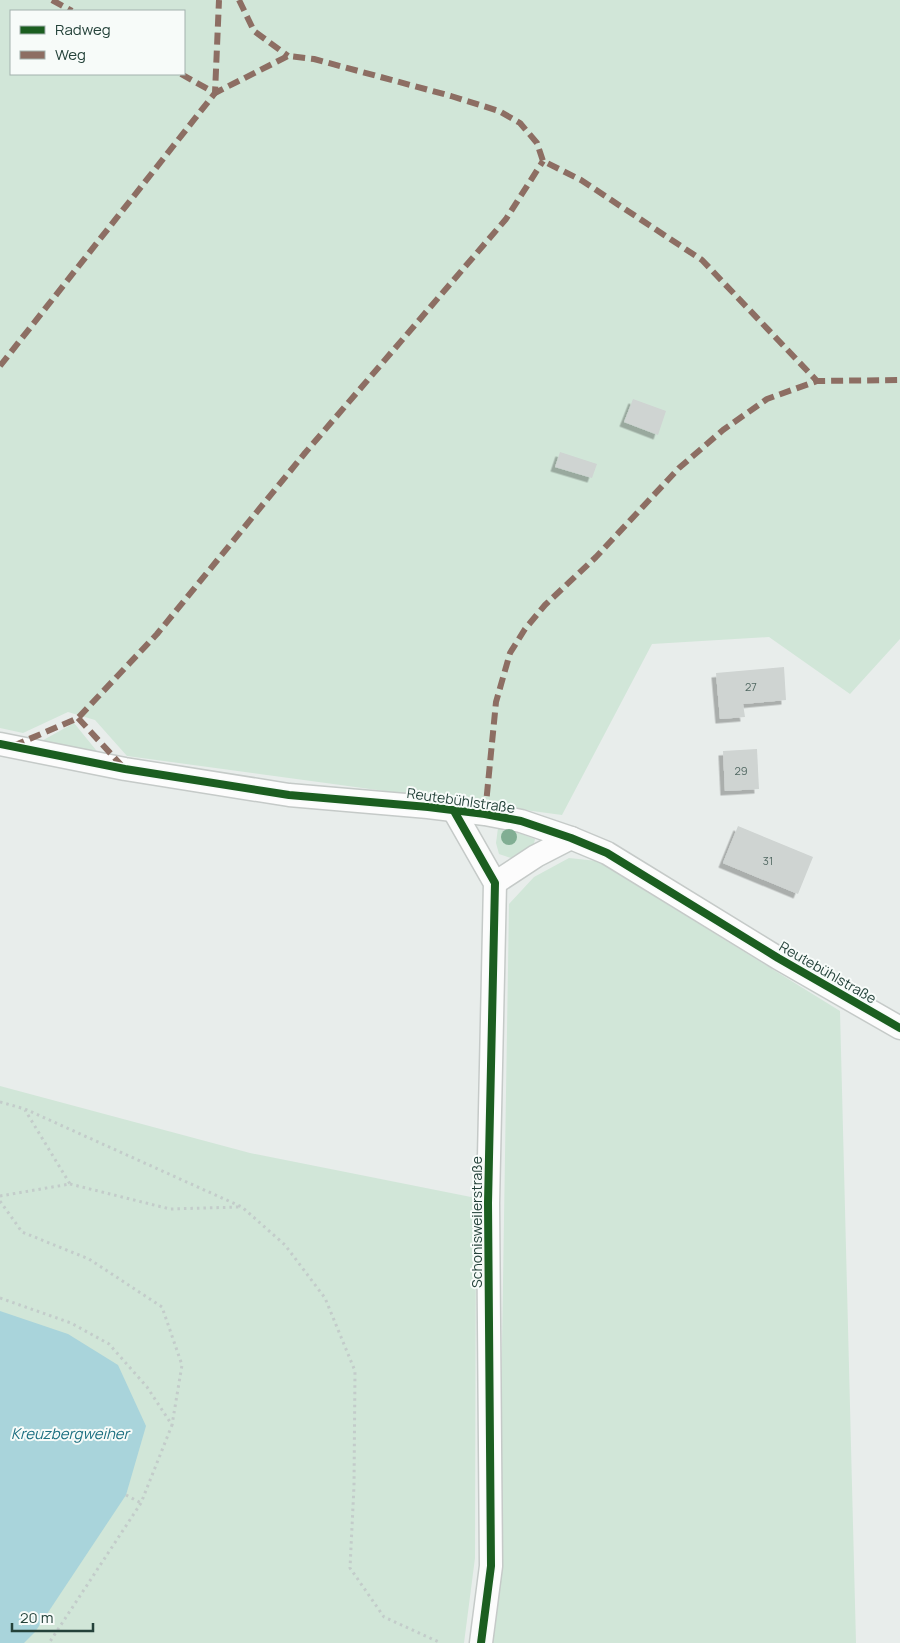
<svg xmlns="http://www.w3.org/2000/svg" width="900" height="1643" viewBox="0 0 900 1643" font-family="Manrope,sans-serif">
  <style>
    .green { fill: #d1e6d8; fill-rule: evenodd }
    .water { fill: #a9d4db }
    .building { fill: #cfd4d2; filter: url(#shadow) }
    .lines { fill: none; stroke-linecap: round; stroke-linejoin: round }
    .street-casing { stroke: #c5cac8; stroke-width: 25 }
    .path { stroke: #c3ccca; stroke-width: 3; stroke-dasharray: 2.5 4; stroke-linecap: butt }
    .street { stroke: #fcfcfc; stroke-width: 22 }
    .quiet { stroke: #8d6e63; stroke-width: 6; stroke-dasharray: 12 6; stroke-linecap: butt }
    .cycleway-casing { stroke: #f7fbf9; stroke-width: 11 }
    .cycleway { stroke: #1b5e20; stroke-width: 8 }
    .tree { fill: #81ae93 }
    .labels { text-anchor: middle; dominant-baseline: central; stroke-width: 4; stroke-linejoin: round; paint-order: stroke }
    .number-label { font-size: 11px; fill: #506761 }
    .street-label { font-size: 14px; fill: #24423a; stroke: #f7fbf9 }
    .water-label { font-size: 15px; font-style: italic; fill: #1c6f80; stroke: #f7fbf9 }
  </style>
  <defs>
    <filter id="shadow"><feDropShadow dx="-4.5" dy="4.5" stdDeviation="0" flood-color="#0004"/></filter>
  </defs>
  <rect width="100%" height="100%" fill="#e8edeb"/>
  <g class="green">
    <path d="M0 0H900V639L850 694 769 637 652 644 562 815 127 756 95 720 68 712 23 733 0 728ZM11 11H184V74H11Z"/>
    <path d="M74 723 100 755 38 743Z"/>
    <path d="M498 828 516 832 535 839 533 848 511 858 499 854 496 843Z"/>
    <path d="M569 858 597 861 840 1011 856 1643H488L498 1597 509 904 534 877Z"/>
    <path d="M0 1086 250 1153 476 1198 475 1558 464 1643H0Z"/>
  </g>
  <path class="water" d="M0 1311 68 1334 118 1365 146 1426 126 1495 35 1632 24 1643H0Z"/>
  <g class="building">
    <path d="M633 399 666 411 658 435 624 422Z"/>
    <path d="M560 452 597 464 592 478 555 467Z"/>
    <path d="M784 667 786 700 743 704 745 717 720 719 716 673Z"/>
    <path d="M757 749 759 789 725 791 723 751Z"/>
    <path d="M738 826 813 857 798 894 723 863Z"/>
  </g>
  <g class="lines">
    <defs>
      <g id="street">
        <path d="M0 744 125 769 289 795 428 807 485 814 521 821 571 838 607 853 778 958 900 1028"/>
        <path d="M454 811 495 883 488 1203 491 1566 481 1643"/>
        <path d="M495 883 536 856 571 838"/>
      </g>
    </defs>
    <use href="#street" class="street-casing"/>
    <g class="path">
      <path d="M0 1102 25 1109 242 1207 285 1245 325 1298 355 1371 354 1486 350 1568 384 1617 441 1643"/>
      <path d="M70 1184 170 1209 239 1207"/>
      <path d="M0 1196 70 1184 25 1110"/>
      <path d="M0 1201 22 1232 89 1259 162 1307 182 1365 172 1425"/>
      <path d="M0 1298 71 1323 109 1344 147 1387 172 1425 141 1503 49 1643"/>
      <path d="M126 1495 141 1503"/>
    </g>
    <use href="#street" class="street"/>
    <g class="quiet">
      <path d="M52 0 72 11"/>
      <path d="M239 0 254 31 288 56"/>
      <path d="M181 74 215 93 288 56 314 59 451 96 499 111 520 123 537 143 543 161 581 180 702 260 817 381"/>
      <path d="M0 366 215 93 219 0"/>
      <path d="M78 718 123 767"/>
      <path d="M13 746 78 718 157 634 305 453 506 219 543 161"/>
      <path d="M485 814 496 702 510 653 525 629 545 605 596 557 679 468 723 430 767 399 817 381 900 380"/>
    </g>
    <defs>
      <g id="cycleway">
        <path d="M0 744 125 769 289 795 428 807 485 814 521 821 571 838 607 853 778 958 900 1028"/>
        <path d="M454 811 495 883 488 1203 491 1566 481 1643"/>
      </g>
    </defs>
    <use href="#cycleway" class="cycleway-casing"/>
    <use href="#cycleway" class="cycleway"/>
  </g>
  <circle class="tree" cx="509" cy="837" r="8"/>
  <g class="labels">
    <g class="number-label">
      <text x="751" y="686">27</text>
      <text x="741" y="770">29</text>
      <text x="768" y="860">31</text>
    </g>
    <g class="street-label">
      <text transform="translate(461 800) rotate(8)">Reutebühlstraße</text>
      <text transform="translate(828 972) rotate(30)">Reutebühlstraße</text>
      <text transform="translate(476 1222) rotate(-90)">Schonisweilerstraße</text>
    </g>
    <g class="water-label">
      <text x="70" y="1433">Kreuzbergweiher</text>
    </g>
  </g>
  <rect x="10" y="10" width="175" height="65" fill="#f7fbf9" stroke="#a3b1ad"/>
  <rect x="20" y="26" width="25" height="8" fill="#1b5e20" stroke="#a3b1ad"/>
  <text x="55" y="35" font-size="15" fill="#24423a">Radweg</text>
  <rect x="20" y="51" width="25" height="8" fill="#8d6e63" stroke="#a3b1ad"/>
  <text x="55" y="60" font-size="15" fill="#24423a">Weg</text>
  <path d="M12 1623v8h81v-8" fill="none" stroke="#24423a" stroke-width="2.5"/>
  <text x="20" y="1623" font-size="15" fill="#24423a" stroke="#f7fbf9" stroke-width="4" paint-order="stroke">20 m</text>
</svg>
